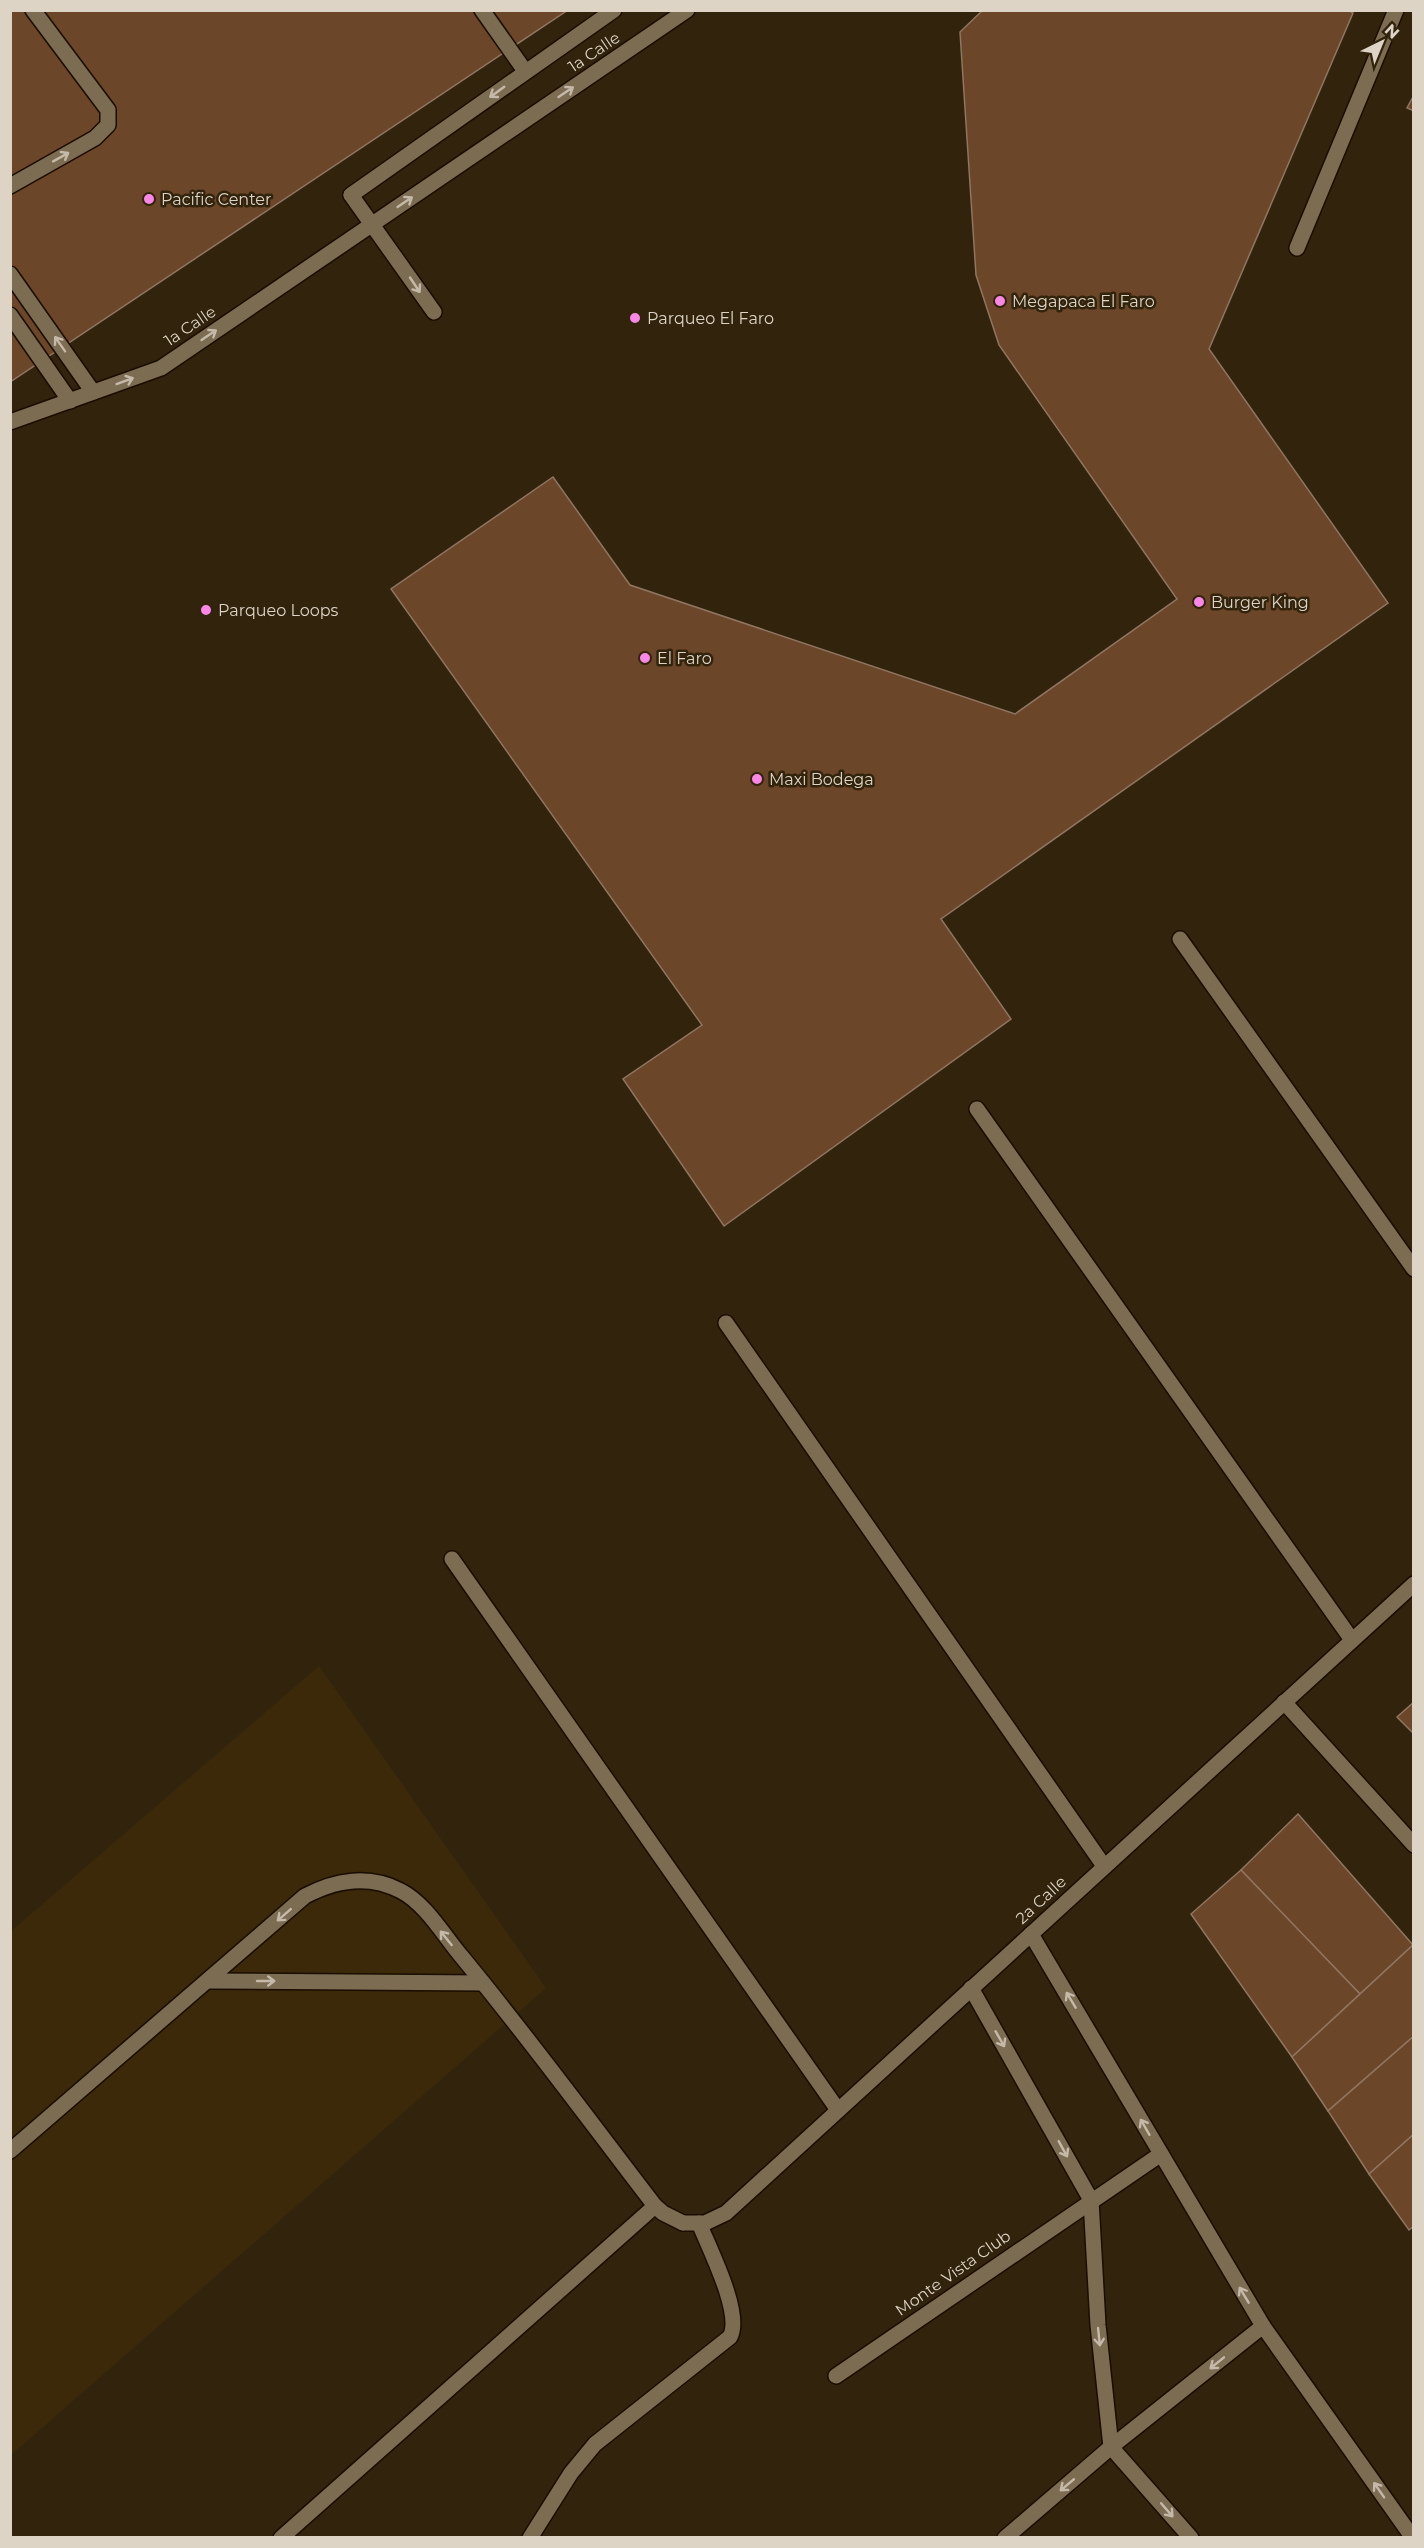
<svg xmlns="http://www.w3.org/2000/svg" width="1424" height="2548" viewBox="0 0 1424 2548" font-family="Montserrat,sans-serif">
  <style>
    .built { fill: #3b2909 }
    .building { fill: #6c4628; stroke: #8f7562; stroke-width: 1.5 }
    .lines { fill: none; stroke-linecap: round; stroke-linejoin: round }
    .lane-casing { stroke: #1a0d00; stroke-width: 18 }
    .street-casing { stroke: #1a0d00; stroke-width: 18 }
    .lane { stroke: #7c6c52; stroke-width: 15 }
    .street { stroke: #7c6c52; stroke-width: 15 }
    .oneway { stroke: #c5baa9 }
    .poi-dot { fill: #fa87e7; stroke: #32240c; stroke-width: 2 }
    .labels { text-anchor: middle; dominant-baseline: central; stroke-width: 5; stroke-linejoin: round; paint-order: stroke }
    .street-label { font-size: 16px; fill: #ddd4c6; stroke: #32240c }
    .poi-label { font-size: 16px; fill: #ddd4c6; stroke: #32240c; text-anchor: start }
  </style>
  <rect width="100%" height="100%" fill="#32240c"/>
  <path class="built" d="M319 1666 546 1988 11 2455 10 1932Z"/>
  <g class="building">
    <path d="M10 10H568L10 382Z"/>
    <path d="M983 10H1348L1353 13 1209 349 1388 603 941 919 1011 1019 724 1226 623 1079 702 1025 391 589 553 477 630 585 1015 714 1177 599 999 345 976 275 960 32Z"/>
    <path d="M1414 95V111L1407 108Z"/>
    <path d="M1414 1702V1734L1397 1717Z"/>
    <path d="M1298 1814 1413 1945 1360 1994 1241 1870Z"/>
    <path d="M1241 1870 1360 1994 1292 2057 1191 1914Z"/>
    <path d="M1413 1945 1414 2036 1328 2111 1292 2057Z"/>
    <path d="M1414 2036V2134L1369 2174 1328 2111Z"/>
    <path d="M1414 2134V2226L1409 2230 1369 2174Z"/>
  </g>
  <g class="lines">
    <defs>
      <g id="lane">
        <path d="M482 10 525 71"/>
        <path d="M10 186 95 138 108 125V110L33 10"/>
        <path d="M351 195 434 312"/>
        <path d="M10 274 93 392"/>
        <path d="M10 315 70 401"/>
        <path d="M1284 1702 1414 1845"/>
        <path d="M208 1981 483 1983"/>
        <path d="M10 2151 305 1896C335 1880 369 1874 401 1891 426 1904 444 1936 462 1957 529 2038 591 2123 655 2206L663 2213 683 2223"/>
        <path d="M281 2538 655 2206"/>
        <path d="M530 2538 571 2473 595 2444 730 2337C743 2314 709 2248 699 2223"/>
      </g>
      <g id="street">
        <path d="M351 195 614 10"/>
        <path d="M1297 248 1396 10"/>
        <path d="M10 422 161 368 687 10"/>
        <path d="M1180 939 1414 1269"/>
        <path d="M977 1109 1352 1640"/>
        <path d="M726 1323 1104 1866"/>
        <path d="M452 1559 838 2110"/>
        <path d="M1031 1934 1263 2326 1413 2538"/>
        <path d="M971 1988 1091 2200 1098 2325 1111 2447 1191 2538"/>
        <path d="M683 2223H705L726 2213 1414 1584"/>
        <path d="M836 2376 1161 2154"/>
        <path d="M1005 2538 1111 2447 1263 2326"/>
      </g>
    </defs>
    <use href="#lane" class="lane-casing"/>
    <use href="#street" class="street-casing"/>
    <use href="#lane" class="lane"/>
    <use href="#street" class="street"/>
  </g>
  <defs><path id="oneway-shaft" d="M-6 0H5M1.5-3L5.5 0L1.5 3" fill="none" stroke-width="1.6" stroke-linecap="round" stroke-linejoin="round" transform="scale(1.5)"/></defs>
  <g class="oneway">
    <use href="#oneway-shaft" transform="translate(497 92) rotate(144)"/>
    <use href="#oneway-shaft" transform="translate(566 92) rotate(-34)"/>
    <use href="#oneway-shaft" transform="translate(61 157) rotate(-29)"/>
    <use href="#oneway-shaft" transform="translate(405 202) rotate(-34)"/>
    <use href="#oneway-shaft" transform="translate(415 285) rotate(56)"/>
    <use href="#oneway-shaft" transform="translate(209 335) rotate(-34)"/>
    <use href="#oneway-shaft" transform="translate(60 344) rotate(-125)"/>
    <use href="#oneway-shaft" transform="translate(125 381) rotate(-20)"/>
    <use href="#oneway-shaft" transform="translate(284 1915) rotate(139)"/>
    <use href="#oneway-shaft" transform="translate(446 1938) rotate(-129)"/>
    <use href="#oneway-shaft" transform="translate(266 1981)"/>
    <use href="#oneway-shaft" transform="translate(1071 2000) rotate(-121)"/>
    <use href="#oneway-shaft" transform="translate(1000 2039) rotate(60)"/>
    <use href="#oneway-shaft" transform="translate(1145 2127) rotate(-120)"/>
    <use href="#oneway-shaft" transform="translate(1063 2149) rotate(61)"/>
    <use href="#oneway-shaft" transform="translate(1244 2295) rotate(-121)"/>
    <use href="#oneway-shaft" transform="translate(1099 2337) rotate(84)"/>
    <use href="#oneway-shaft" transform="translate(1217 2363) rotate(141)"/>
    <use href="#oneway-shaft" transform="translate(1067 2485) rotate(140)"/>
    <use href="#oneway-shaft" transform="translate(1379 2490) rotate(-125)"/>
    <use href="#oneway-shaft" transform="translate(1167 2510) rotate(49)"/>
  </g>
  <g class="poi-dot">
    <circle cx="149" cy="199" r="6"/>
    <circle cx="1000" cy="301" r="6"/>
    <circle cx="635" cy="318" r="6"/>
    <circle cx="1199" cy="602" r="6"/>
    <circle cx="206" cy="610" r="6"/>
    <circle cx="645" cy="658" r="6"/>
    <circle cx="757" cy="779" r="6"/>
  </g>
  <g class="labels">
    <g class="street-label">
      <text transform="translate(594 52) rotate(-34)">1a Calle</text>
      <text transform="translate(190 326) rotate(-34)">1a Calle</text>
      <text transform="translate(1041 1900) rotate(-43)">2a Calle</text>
      <text transform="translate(953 2273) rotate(-35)">Monte Vista Club</text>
    </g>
    <g class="poi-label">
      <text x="161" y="199">Pacific Center</text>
      <text x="1012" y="301">Megapaca El Faro</text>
      <text x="647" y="318">Parqueo El Faro</text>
      <text x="1211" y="602">Burger King</text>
      <text x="218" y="610">Parqueo Loops</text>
      <text x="657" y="658">El Faro</text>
      <text x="769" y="779">Maxi Bodega</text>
    </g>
  </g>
  <rect width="1424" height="2548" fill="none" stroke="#ddd4c6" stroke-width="24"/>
  <g transform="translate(1382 42) rotate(43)" stroke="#32240c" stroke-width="4.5" paint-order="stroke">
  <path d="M0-4.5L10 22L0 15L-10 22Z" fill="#ddd4c6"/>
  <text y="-9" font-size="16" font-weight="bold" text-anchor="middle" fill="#ddd4c6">N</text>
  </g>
</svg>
